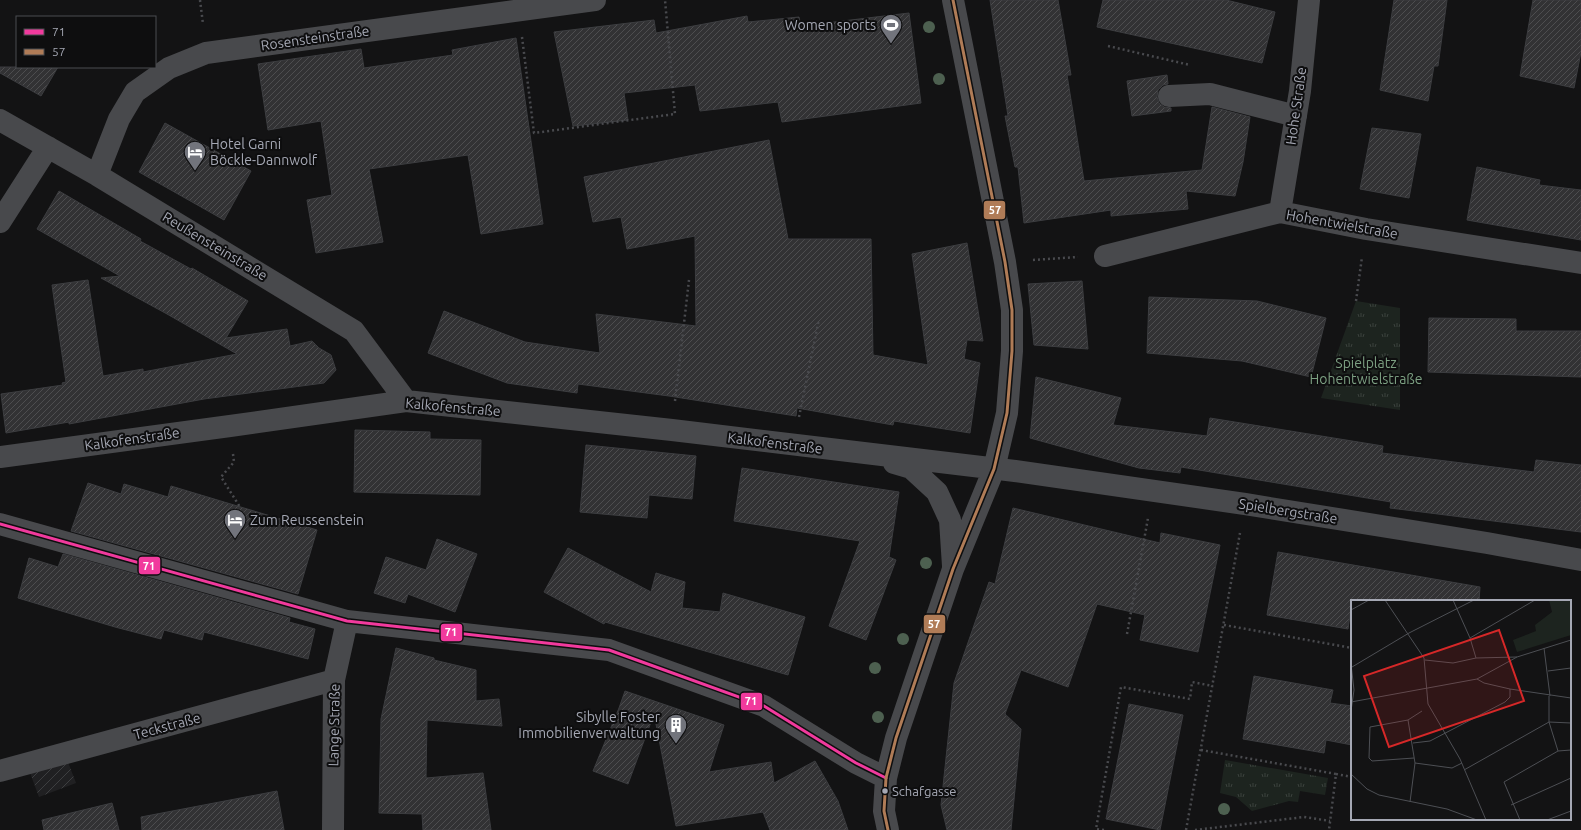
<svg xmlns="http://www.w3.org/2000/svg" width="1581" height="830" viewBox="0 0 1581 830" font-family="Ubuntu,sans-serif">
<defs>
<pattern id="industrial-furrows" width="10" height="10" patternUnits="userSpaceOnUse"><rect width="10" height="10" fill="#202022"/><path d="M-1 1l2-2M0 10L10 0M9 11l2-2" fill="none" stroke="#3d3e40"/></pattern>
<pattern id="park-tufts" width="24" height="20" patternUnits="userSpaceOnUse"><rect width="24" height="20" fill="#1d241f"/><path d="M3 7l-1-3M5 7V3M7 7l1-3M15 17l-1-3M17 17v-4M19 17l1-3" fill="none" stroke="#3b413d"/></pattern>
<pattern id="building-hatch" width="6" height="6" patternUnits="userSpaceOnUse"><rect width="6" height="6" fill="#323234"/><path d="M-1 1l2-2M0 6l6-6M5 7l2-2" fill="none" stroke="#4d4d4f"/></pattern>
</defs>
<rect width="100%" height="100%" fill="#131314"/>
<path fill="url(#industrial-furrows)" d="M 66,757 L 76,783 L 39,797 L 29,770 Z"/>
<path fill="url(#park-tufts)" d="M 1356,301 L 1400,308 L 1400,410 L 1321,398 Z
M 1225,760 L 1328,778 L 1325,795 L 1300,791 L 1298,802 L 1289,801 L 1252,811 L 1236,797 L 1220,793 Z"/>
<path fill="url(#building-hatch)" stroke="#3c3d40" d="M 990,0 L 1058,0 L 1071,75 L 1067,75 L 1084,181 L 1202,170 L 1212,107 L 1250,117 L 1243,162 L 1235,196 L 1186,191 L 1188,209 L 1111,216 L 1111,210 L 1024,223 L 1018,167 L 1015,167 L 1005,116 L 1008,116 Z
M 1103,0 L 1226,0 L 1275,12 L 1262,63 L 1097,27 Z
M 1394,0 L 1447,0 L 1438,66 L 1434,66 L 1428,101 L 1380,90 Z
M 1533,0 L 1581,0 L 1581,52 L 1574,88 L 1520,76 Z
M 909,13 L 921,103 L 782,122 L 778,102 L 700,111 L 695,85 L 624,93 L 628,120 L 573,126 L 554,32 L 654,20 L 656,33 L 747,16 L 748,22 L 799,17 L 801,26 Z
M 516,38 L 543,224 L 481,234 L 468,155 L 369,169 L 383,242 L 316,253 L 307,200 L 332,195 L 321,121 L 268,130 L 258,64 L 361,49 L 364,68 L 453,55 L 452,50 Z
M 0,67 L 58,67 L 41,96 L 0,73 Z
M 1167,75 L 1168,84 L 1163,85 L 1158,90 L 1157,97 L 1159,103 L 1164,107 L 1171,108 L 1171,111 L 1132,116 L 1127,81 Z
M 165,123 L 251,171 L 224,220 L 139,172 Z
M 1372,128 L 1421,134 L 1409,198 L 1360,189 Z
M 769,140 L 788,239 L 871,239 L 873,355 L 928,365 L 912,254 L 967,243 L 983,341 L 967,340 L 964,359 L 980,363 L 970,433 L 894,421 L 893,425 L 797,408 L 796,416 L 669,396 L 578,384 L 577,393 L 507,383 L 428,353 L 444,311 L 525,342 L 600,353 L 596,314 L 696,326 L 695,236 L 627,249 L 621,217 L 593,222 L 584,177 Z
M 1477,167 L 1540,180 L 1539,185 L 1581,190 L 1581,240 L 1467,220 Z
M 59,191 L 141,239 L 140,241 L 191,269 L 192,268 L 248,301 L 226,338 L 287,329 L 290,346 L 312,341 L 319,348 L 331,355 L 336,370 L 324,383 L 204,399 L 69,424 L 69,422 L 6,433 L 1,394 L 63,385 L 62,383 L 66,382 L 52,285 L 88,280 L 103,376 L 143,369 L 143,372 L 237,354 L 167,314 L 101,278 L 120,276 L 37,229 Z
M 1082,281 L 1088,349 L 1034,345 L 1028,284 Z
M 1149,297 L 1257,301 L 1326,318 L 1311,377 L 1242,361 L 1147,353 Z
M 1429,318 L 1516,319 L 1516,331 L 1581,331 L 1581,377 L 1428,372 Z
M 1036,377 L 1121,398 L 1113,425 L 1207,436 L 1210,418 L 1383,446 L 1382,453 L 1534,472 L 1536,460 L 1581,465 L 1581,532 L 1390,508 L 1391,502 L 1181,467 L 1180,473 L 1139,468 L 1030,438 Z
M 355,430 L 430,432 L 430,439 L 481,440 L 480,495 L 354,492 Z
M 586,445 L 696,456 L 692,499 L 649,495 L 647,518 L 580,512 Z
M 742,468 L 899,492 L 889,557 L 896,560 L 866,640 L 829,626 L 860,541 L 734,521 Z
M 88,483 L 121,494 L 124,484 L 168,497 L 171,486 L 317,530 L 298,594 L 71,531 Z
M 1013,508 L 1160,543 L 1161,533 L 1220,545 L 1198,652 L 1140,640 L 1145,615 L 1097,604 L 1068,687 L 1021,670 L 1005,714 L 1021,729 L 1011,830 L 947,830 L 941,805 L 954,683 L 989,582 L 995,584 Z
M 437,539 L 477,554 L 455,612 L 408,594 L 405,603 L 374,593 L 386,557 L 426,570 Z
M 568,548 L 651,592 L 656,573 L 685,582 L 682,608 L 720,612 L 723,593 L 805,617 L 788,675 L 605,622 L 604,624 L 544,592 Z
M 1278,552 L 1480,587 L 1479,601 L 1352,601 L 1348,629 L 1267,615 Z
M 63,554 L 290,618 L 289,622 L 315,629 L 308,659 L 204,632 L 202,640 L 164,630 L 161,639 L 115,627 L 18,598 L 29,558 L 58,567 Z
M 396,648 L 434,658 L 434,660 L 476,670 L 476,701 L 499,699 L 502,726 L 427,720 L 426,778 L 483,773 L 491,830 L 423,830 L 422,814 L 379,813 L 381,719 Z
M 1254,676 L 1333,690 L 1330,703 L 1352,706 L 1352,745 L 1326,740 L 1324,753 L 1243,739 Z
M 625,691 L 724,725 L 709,772 L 771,762 L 774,783 L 815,761 L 838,801 L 848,830 L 770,830 L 763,812 L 676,826 L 654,714 L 628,784 L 593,771 L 619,708 Z
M 1129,704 L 1183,715 L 1160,830 L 1106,819 Z
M 277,791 L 284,830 L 142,830 L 141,817 Z
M 112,803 L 119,830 L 44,830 L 42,820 Z"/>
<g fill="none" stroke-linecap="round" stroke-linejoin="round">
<path stroke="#494a4e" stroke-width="2.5" stroke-dasharray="2 3" stroke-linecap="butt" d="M 200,0 L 203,24
M 522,37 L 534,133 L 675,114 L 665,0
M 1108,46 L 1190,65
M 1033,260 L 1078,257
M 1356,301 L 1362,257
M 675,401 L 689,280
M 799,417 L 819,319
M 233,454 L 234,462 L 221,477 L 240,507
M 1224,625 L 1352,648
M 1127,634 L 1148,518
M 1201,750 L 1336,774 L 1329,830
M 1336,774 L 1352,777
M 1104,830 L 1096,829 L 1121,687 L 1190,699 L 1192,682 L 1213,686
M 1186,830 L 1240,533
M 1195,830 L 1304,817 L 1330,821"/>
<path stroke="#48494c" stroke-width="22" d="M 1169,96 L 1210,94 L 1296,116
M 0,120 L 97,175 L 354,331 L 406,401
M 97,175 L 119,119 L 135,92 L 169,68 L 206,53 L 595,0
M 1280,212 L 1300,91 L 1309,0
M 0,222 L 48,147
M 1105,256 L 1280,212 L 1366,229 L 1581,263
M 0,457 L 230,426 L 406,401 L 672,430 L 1015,471 L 1245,504 L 1487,543 L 1581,560
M 894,463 L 911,468 L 937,492 L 950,520 L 953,566
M 0,524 L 347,621 L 609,650 L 764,706 L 856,763 L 886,778
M 0,771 L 334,680
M 333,830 L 334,680 L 347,621
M 888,830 L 884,811 L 886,778 L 896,738 L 953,569 L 994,469 L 1007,413 L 1012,351 L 1012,310 L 1005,262 L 953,0"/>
<g stroke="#0e0e0f" stroke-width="6">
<path id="bus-1" d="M 0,524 L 347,621 L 609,650 L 764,706 L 856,763 L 886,778"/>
</g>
<g stroke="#0e0e0f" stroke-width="6">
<path id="bus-2" d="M 888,830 L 884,811 L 886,778 L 896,738 L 953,569 L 994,469 L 1007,413 L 1012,351 L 1012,310 L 1005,262 L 953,0"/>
</g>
<use href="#bus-1" stroke="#f13a9d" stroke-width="3"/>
<use href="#bus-2" stroke="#b07c57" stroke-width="3"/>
</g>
<g fill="#4d6050">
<circle cx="929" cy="27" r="6"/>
<circle cx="939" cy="79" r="6"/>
<circle cx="926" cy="563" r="6"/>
<circle cx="903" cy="639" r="6"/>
<circle cx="875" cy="668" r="6"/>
<circle cx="878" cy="717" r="6"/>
<circle cx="1224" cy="809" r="6"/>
</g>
<defs>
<g id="stadium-pin" transform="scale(1.15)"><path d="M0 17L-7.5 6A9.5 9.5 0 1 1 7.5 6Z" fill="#72747c" stroke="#0e0e0f"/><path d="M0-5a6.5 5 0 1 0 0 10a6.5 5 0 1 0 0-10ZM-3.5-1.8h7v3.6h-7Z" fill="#fff"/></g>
<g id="hotel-pin" transform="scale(1.15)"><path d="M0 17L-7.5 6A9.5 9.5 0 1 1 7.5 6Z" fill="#72747c" stroke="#0e0e0f"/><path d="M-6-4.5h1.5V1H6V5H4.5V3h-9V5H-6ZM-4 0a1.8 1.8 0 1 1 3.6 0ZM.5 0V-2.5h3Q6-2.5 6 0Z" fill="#fff"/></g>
<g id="building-pin" transform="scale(1.15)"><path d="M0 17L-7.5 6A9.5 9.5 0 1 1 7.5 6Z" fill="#72747c" stroke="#0e0e0f"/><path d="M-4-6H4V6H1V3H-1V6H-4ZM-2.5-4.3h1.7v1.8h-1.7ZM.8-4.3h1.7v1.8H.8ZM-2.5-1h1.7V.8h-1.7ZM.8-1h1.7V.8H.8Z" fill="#fff"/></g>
</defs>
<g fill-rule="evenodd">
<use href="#stadium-pin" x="891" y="25"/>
<use href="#hotel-pin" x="195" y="152"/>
<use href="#hotel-pin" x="235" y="520"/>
<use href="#building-pin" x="676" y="725"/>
</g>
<circle fill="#a5a8b4" stroke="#0e0e0f" stroke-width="1.5" cx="885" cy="791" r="3.5"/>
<g text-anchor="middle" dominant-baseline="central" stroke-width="4" stroke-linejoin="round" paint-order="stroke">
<g font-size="13" fill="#a5a8b4" stroke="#0e0e0f" text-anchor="start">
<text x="892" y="791">Schafgasse</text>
</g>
<g font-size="14" fill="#a5a8b4" stroke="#0e0e0f" text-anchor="end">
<text x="876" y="25">Women sports</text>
<text x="210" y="144" text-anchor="start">Hotel Garni<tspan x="210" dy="16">Böckle-Dannwolf</tspan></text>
<text x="250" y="520" text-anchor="start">Zum Reussenstein</text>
<text x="660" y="717">Sibylle Foster<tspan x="660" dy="16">Immobilienverwaltung</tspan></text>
</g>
<g font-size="14" fill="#a5a8b4" stroke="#0e0e0f">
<text transform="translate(315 38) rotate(-8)">Rosensteinstraße</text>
<text transform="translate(1296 106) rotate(-82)">Hohe Straße</text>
<text transform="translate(1342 224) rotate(10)">Hohentwielstraße</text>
<text transform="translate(215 246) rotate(31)">Reußensteinstraße</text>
<text transform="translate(453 407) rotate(5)">Kalkofenstraße</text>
<text transform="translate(132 439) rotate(-8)">Kalkofenstraße</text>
<text transform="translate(775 443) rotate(7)">Kalkofenstraße</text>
<text transform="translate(1288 511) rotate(9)">Spielbergstraße</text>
<text transform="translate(334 725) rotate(-89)">Lange Straße</text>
<text transform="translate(167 726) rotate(-15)">Teckstraße</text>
</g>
<g font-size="14" fill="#7c9f82" stroke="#0e0e0f">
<text x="1366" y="363">Spielplatz<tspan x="1366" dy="16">Hohentwielstraße</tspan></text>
</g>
</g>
<g transform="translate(1351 600)">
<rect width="220" height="220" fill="#131314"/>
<path d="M 198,0 L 220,0 L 220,35 L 166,52 L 162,40 L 185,31 L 184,25 L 201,12 Z" fill="#1d241f"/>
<path fill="none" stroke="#4d4f54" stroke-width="1" d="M 34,0 L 73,58 L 77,104 L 109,159 L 135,220M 102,0 L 119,38 L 125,58M 0,10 L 18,0M 119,38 L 184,0M 193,48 L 199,96M 74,60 L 102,63 L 125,58 L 166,57 L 220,40M 0,64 L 3,90 L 0,111M 1,67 L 58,33 L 123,0M 197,71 L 220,68M 126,79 L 133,83 L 159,89 L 220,98M 0,102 L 126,79 L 166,57M 57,120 L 64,163 L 59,202M 220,123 L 198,122 L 207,151 L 220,150M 62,143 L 79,141 L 154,102 L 159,97 L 159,89M 63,158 L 21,161 L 18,158 L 19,127 L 57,120 L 71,111M 64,163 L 101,168 L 111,163M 113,170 L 198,122 L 198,96M 0,174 L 16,189 L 28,195 L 96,209 L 126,220M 160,205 L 220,178M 169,220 L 153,182 L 207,151M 196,220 L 220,211"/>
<path fill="#d62828" fill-opacity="0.15" stroke="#d62828" stroke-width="2" d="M 148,30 L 173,101 L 38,147 L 13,76 Z"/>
<rect width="220" height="220" fill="none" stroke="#a5a8b4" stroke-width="2"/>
</g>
<g stroke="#0e0e0f" stroke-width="1.5">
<rect x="983" y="200" width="23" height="20" rx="4" fill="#b07c57"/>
<rect x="138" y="556" width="23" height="19" rx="4" fill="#f13a9d"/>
<rect x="923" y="614" width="23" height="20" rx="4" fill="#b07c57"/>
<rect x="440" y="623" width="23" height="19" rx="4" fill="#f13a9d"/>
<rect x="740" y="692" width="23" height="19" rx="4" fill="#f13a9d"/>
</g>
<g font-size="11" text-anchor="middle" font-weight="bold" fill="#fff">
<text x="995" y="214">57</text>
<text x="149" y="570">71</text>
<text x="934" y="628">57</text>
<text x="451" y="636">71</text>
<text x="751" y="705">71</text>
</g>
<rect x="16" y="16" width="140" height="52" fill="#0e0e0f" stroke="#4a4c51"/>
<rect x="24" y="29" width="20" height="6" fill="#f13a9d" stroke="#4a4c51"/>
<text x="52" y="36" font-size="12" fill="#a5a8b4">71</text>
<rect x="24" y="49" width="20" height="6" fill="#b07c57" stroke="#4a4c51"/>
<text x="52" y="56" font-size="12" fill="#a5a8b4">57</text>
</svg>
